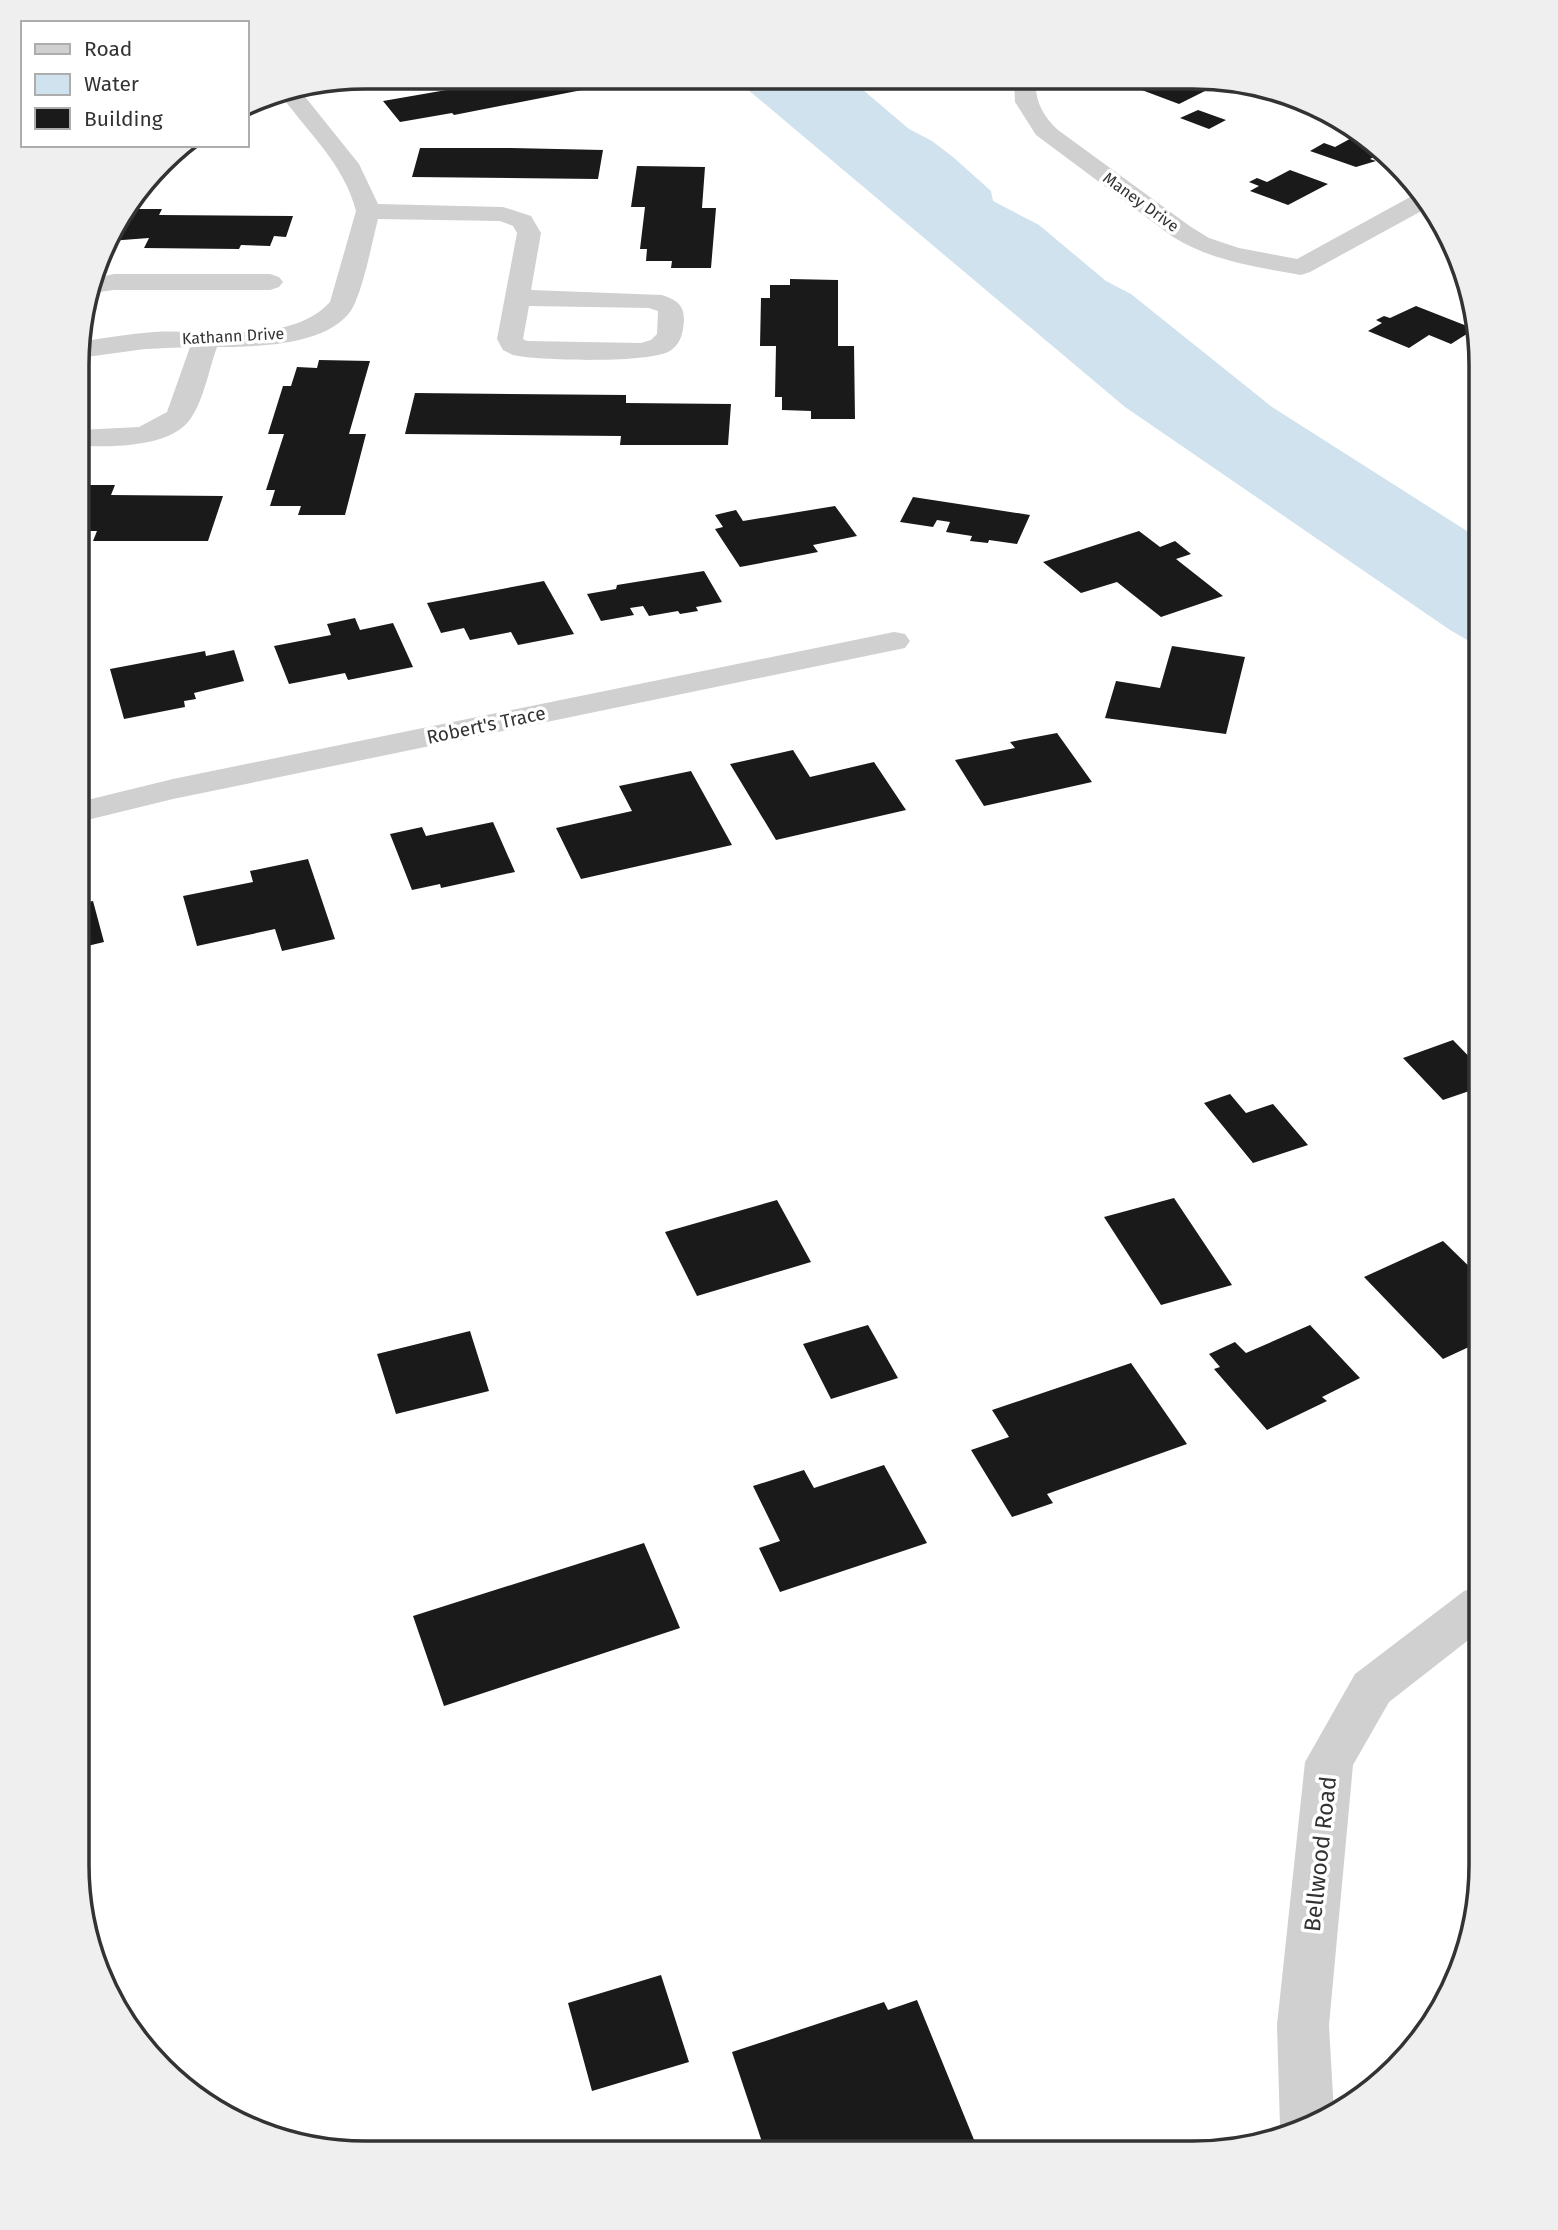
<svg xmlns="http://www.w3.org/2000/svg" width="1558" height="2230" viewBox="0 0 1558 2230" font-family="'Fira Sans',sans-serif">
<rect width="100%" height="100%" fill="#fff"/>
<path fill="#cfe2ee" d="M 734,78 L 849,78 L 909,129 L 932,141 L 953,157 L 991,191 L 993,201 L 1039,225 L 1106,281 L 1131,294 L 1272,407 L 1481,540 L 1481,648 L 1450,630 L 1125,407 Z"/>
<path fill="#1a1a1a" d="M 522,77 L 570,78 L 582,90 L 454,115 L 452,113 L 400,122 L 383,101 Z
M 1160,79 L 1200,79 L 1217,85 L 1179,104 L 1139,89 Z
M 1198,110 L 1226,120 L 1209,129 L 1180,118 Z
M 1357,135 L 1371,140 L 1382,153 L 1370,159 L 1376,161 L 1356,167 L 1310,151 L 1324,143 L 1335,147 Z
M 420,148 L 511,148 L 603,150 L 598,179 L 412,177 Z
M 637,166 L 705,167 L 702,208 L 716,208 L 711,268 L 671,268 L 672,261 L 646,261 L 647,249 L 640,249 L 645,207 L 631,207 Z
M 1290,170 L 1328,184 L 1288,205 L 1250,191 L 1259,186 L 1249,182 L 1257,178 L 1267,182 Z
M 126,209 L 162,209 L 159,215 L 293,216 L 286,237 L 274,236 L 270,246 L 241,245 L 239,249 L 144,248 L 149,238 L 109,241 L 115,221 Z
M 790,279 L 838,280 L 838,346 L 854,346 L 855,419 L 811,419 L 811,411 L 782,410 L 782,397 L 775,397 L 776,346 L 760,346 L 761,298 L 770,298 L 770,285 L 790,285 Z
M 1416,306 L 1472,328 L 1473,330 L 1451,344 L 1429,335 L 1409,348 L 1368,331 L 1382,323 L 1376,320 L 1384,316 L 1390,318 Z
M 319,360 L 370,361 L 349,434 L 366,434 L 345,515 L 298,515 L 301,506 L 270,506 L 275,490 L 266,490 L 284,434 L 268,434 L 283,386 L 291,386 L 297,367 L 317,368 Z
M 415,393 L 626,395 L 626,403 L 731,404 L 728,445 L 620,445 L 621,436 L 405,434 Z
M 79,485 L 115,485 L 111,495 L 223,496 L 208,541 L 93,541 L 97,531 L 79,531 Z
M 913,497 L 1030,515 L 1017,544 L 989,540 L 988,543 L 970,541 L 972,536 L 946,532 L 950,522 L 937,520 L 933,527 L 900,522 Z
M 835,506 L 857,536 L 813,545 L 818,552 L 740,567 L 715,529 L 723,527 L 715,515 L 736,510 L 743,521 Z
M 1139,531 L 1160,547 L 1175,541 L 1191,554 L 1176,559 L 1223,596 L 1161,617 L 1117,582 L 1081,593 L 1043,562 Z
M 704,571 L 722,602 L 696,607 L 698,611 L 680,614 L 678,611 L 649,616 L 643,606 L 630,608 L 634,615 L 601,621 L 587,594 L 616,589 L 617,585 Z
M 544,581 L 574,634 L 518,645 L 511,632 L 470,640 L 464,628 L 441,633 L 427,603 Z
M 355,618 L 360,630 L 393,623 L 413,667 L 348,680 L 345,673 L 289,684 L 274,646 L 331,635 L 327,624 Z
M 1172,646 L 1245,657 L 1226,734 L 1105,718 L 1116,681 L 1160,688 Z
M 234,650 L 244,681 L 194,693 L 196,699 L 184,701 L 185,707 L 124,719 L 110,669 L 205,651 L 206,656 Z
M 1057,733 L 1092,782 L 984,806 L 955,760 L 1015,748 L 1010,742 Z
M 793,750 L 810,777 L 874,762 L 906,810 L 776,840 L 730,764 Z
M 691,771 L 732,845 L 581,879 L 556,828 L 632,811 L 619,786 Z
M 493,822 L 515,872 L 441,888 L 440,884 L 412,890 L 390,834 L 422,827 L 426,836 Z
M 308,859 L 335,939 L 282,951 L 275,929 L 197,946 L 183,896 L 253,882 L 250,871 Z
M 93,901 L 104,942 L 79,948 L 79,904 Z
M 1453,1040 L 1481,1069 L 1481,1087 L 1443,1100 L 1403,1058 Z
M 1230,1094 L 1246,1113 L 1273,1104 L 1308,1145 L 1253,1163 L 1204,1103 Z
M 1174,1198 L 1232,1285 L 1161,1305 L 1104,1217 Z
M 777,1200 L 811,1262 L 697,1296 L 665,1232 Z
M 1443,1241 L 1481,1278 L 1481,1355 L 1471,1346 L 1443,1359 L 1364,1277 Z
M 868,1325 L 898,1378 L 831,1399 L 803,1344 Z
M 1310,1325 L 1360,1378 L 1322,1397 L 1327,1401 L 1267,1430 L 1214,1369 L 1220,1367 L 1209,1354 L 1235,1342 L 1246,1353 Z
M 470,1331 L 489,1391 L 396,1414 L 377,1354 Z
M 1131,1363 L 1187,1444 L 1047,1494 L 1053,1503 L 1012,1517 L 971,1450 L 1009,1437 L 992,1410 Z
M 884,1465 L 927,1543 L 780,1592 L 759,1548 L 780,1541 L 753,1486 L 804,1470 L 814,1488 Z
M 644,1543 L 680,1628 L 444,1706 L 413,1616 Z
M 661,1975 L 689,2062 L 592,2091 L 568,2003 Z
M 917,2000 L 979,2152 L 776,2152 L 772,2140 L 763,2145 L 732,2052 L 884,2002 L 888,2010 Z"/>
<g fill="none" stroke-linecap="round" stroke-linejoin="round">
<path fill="#d0d0d0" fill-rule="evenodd" d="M 1014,79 L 1036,79 C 1034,100 1043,116 1058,130 L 1191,227 L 1209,238 L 1239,248 L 1297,259 L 1412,196 L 1416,195 L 1427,208 L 1310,272 L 1301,275 C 1257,267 1212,261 1173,237 L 1036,135 L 1015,102 Z
M 298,88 L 359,164 L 378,204 L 503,207 L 531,216 L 541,233 L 531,290 L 662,295 C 676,300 684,304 684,320 C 683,333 681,345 668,352 C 646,363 539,361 513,355 L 503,350 L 497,339 L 517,233 L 513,226 L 500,221 L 378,219 C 371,246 366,277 355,303 C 337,346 256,347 217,347 C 209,369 204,399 191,418 C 172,448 110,447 79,446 L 79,430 L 139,427 L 167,412 L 190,347 L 145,349 L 79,358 L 79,342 C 104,338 129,334 154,332 C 208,329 291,345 330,302 L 356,211 C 344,163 306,131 278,91 ZM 529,306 L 649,308 L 658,311 L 657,334 L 651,340 L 641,343 L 527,341 L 523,339 Z
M 114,274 L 270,274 L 279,277 L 283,282 L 279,287 L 270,290 L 114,290 L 91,293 L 96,278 Z
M 894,632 L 905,634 L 910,641 L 905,648 L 173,799 L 79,822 L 79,802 L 173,779 Z
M 1480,1586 L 1480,1631 L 1389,1702 L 1353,1765 L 1329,2025 L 1334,2114 L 1320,2123 L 1282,2132 L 1280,2126 L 1277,2025 L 1305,1762 L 1355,1674 L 1464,1591 Z"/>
</g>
<g text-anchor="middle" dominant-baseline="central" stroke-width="7" stroke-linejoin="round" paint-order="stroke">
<g font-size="16" fill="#333" stroke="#fff">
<text transform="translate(1141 202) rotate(36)">Maney Drive</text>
<text transform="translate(233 336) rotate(-3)">Kathann Drive</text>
</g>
<g font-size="19" fill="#333" stroke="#fff">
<text transform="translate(486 725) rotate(-12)">Robert's Trace</text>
</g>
<g font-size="23" fill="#333" stroke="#fff">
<text transform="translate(1320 1854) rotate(-84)">Bellwood Road</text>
</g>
</g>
<path d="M0 0H1558V2230H0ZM365 89H1193A276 276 0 0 1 1469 365V1865A276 276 0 0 1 1193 2141H365A276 276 0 0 1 89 1865V365A276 276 0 0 1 365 89Z" fill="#efefef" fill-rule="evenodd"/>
<path fill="none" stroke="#333" stroke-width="3.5" d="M365 89H1193A276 276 0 0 1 1469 365V1865A276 276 0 0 1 1193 2141H365A276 276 0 0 1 89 1865V365A276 276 0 0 1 365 89Z"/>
<rect x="21" y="21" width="228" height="126" fill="#ffffff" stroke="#adadad" stroke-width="2"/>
<rect x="35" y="44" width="35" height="10" fill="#d0d0d0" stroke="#adadad" stroke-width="2"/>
<text x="84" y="56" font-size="21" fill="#333333">Road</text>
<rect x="35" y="74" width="35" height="21" fill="#cfe2ee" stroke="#adadad" stroke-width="2"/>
<text x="84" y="91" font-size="21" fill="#333333">Water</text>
<rect x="35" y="108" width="35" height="21" fill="#1a1a1a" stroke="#adadad" stroke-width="2"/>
<text x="84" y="126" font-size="21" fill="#333333">Building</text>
</svg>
